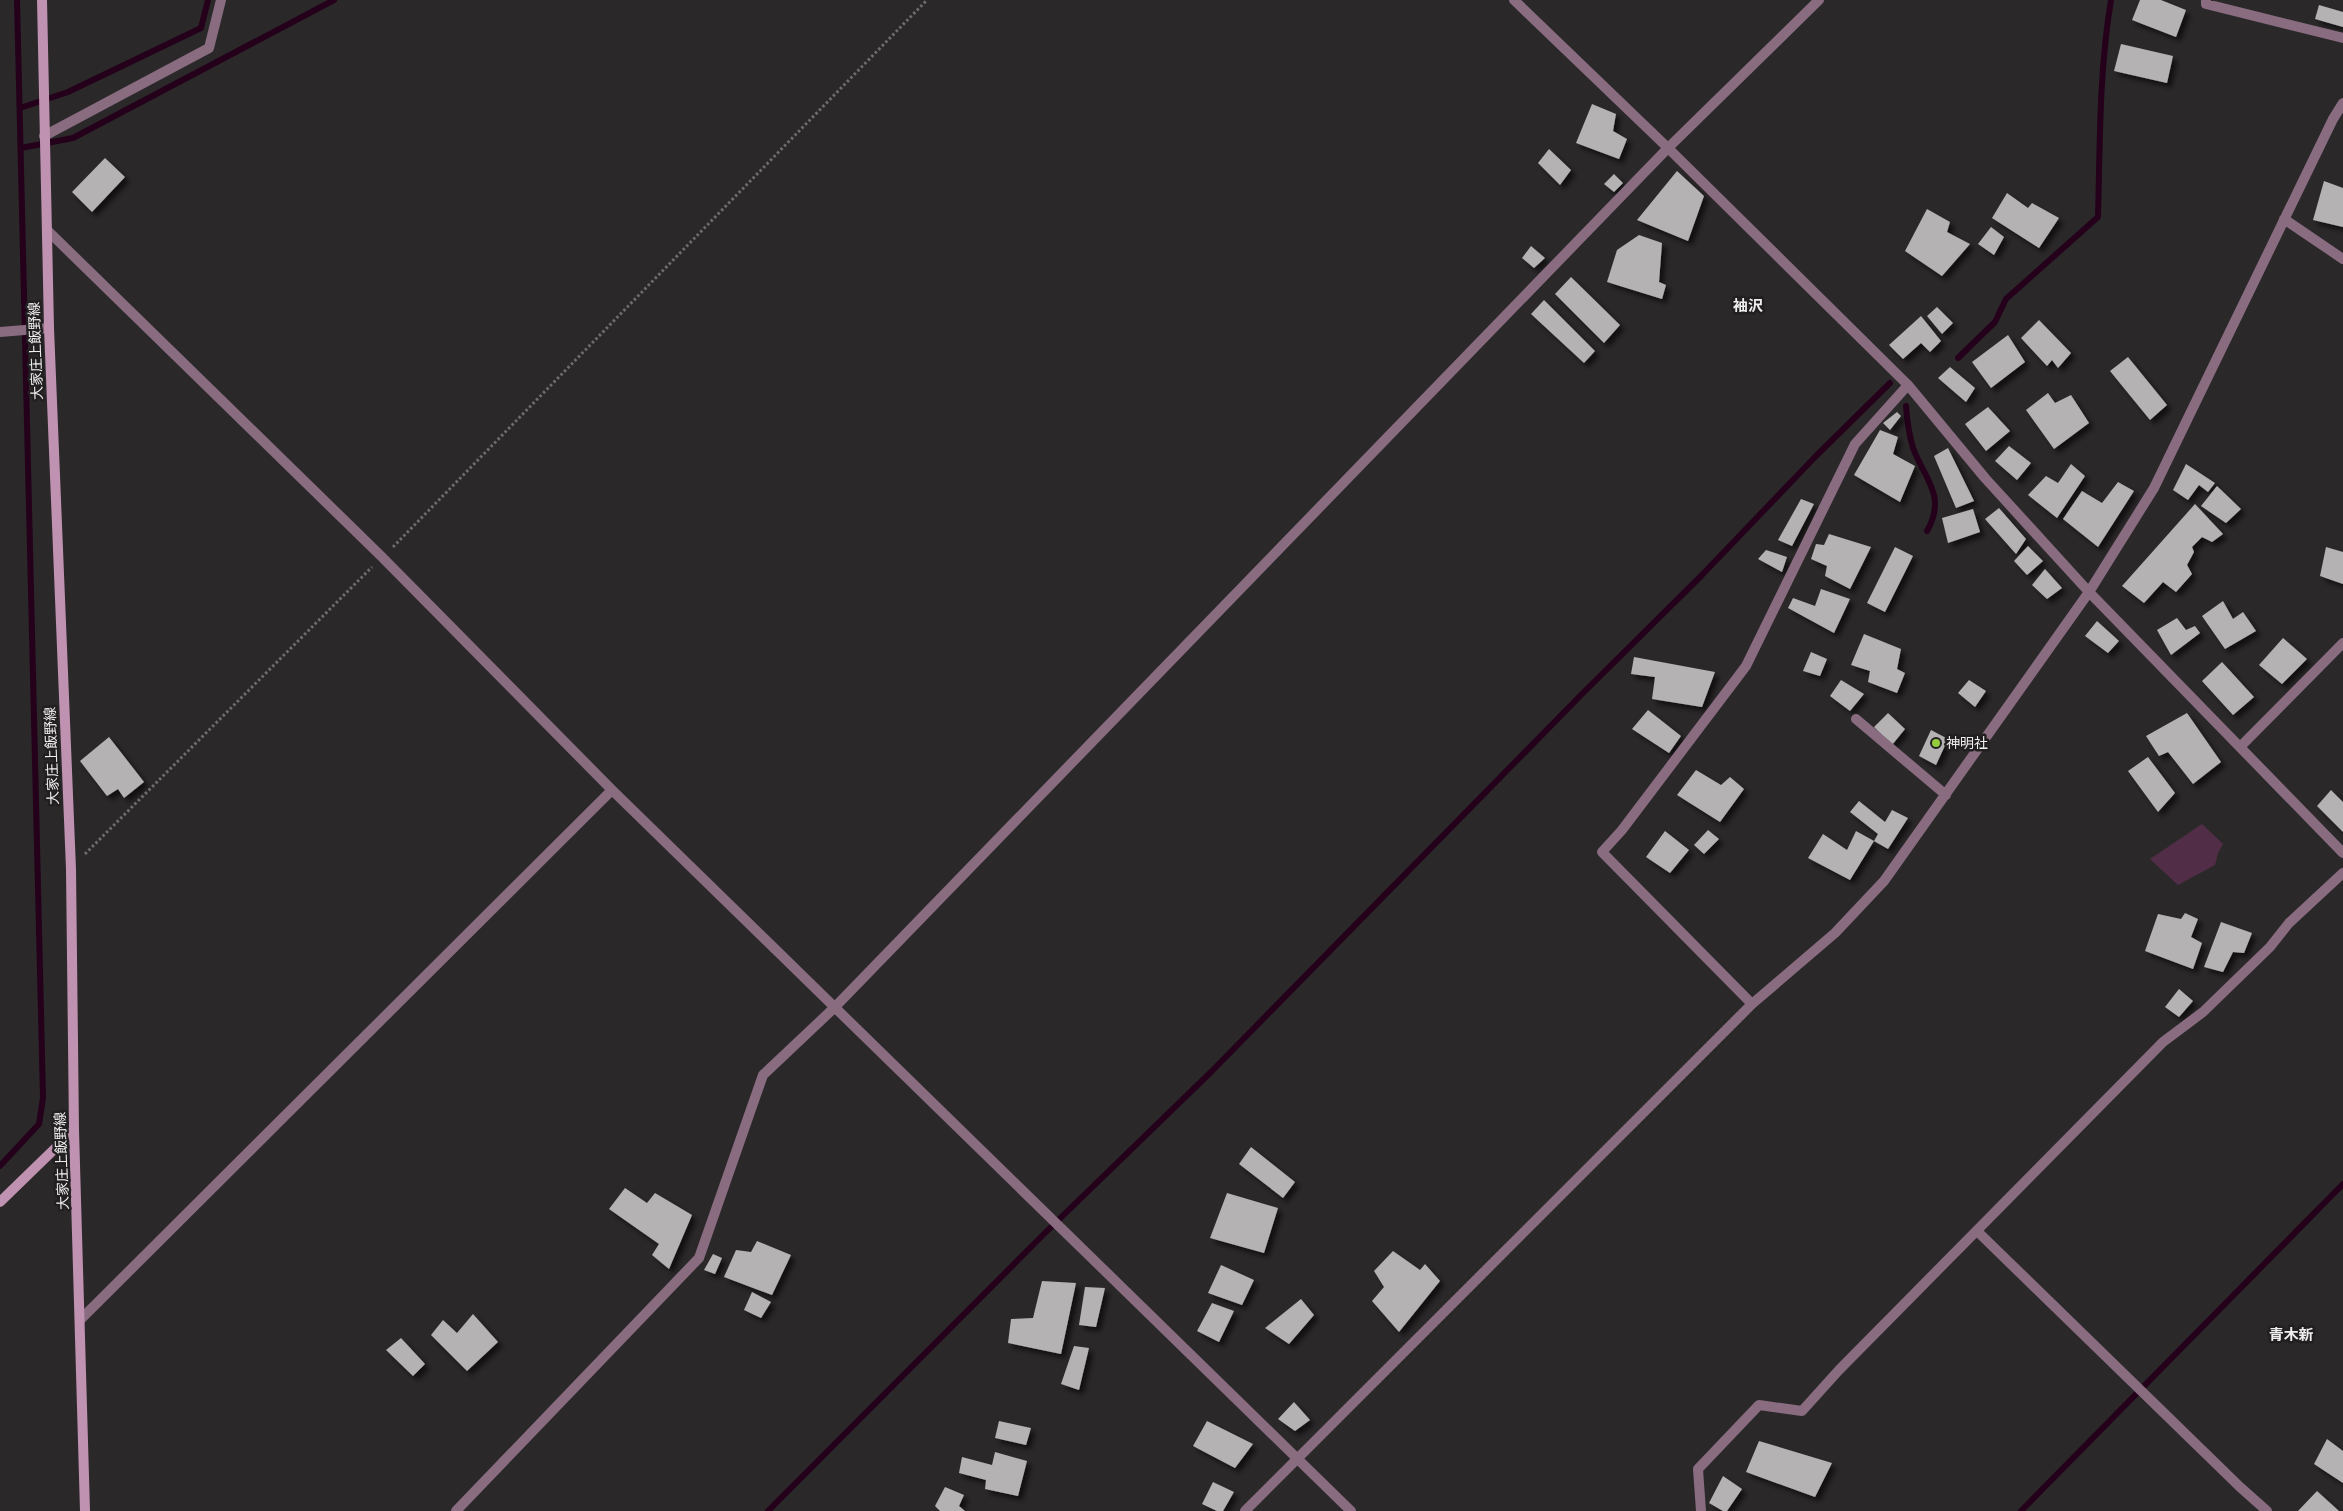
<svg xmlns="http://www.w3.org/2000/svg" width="2343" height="1511" viewBox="0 0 2343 1511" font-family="'Nunito Sans','Noto Sans JP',sans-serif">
<defs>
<filter id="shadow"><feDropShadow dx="4.5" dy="4.5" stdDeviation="2.5" flood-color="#0009"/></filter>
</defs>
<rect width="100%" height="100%" fill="#2b282a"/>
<path fill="#522d47" d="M 2202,824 L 2223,844 L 2218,853 L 2215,865 L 2178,885 L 2150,859 Z"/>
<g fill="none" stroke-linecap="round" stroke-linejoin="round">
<path stroke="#24001b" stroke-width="6" d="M 20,108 L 68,92 L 201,28 L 208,0
M 21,148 L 73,138 L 334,0
M 1958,358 L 1995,322 L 2006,299 L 2098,217 C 2100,144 2099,72 2111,0
M 1906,406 C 1907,420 1909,434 1913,448 C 1925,480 1947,496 1927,531
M 0,1166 L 39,1124 L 43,1098 L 17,0
M 768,1511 L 1045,1233 L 1211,1072 L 1582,694 L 1701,576 L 1816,456 L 1890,383
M 2021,1511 L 2343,1184"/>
</g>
<path fill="#b5b2b4" filter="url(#shadow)" d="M 2140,0 L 2161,0 L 2186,10 L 2176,37 L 2132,20 Z
M 2319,5 L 2343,12 L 2343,27 L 2315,19 Z
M 2121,44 L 2173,56 L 2167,83 L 2114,71 Z
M 1592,104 L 1616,114 L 1613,131 L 1627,139 L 1619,159 L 1576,143 Z
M 1549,149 L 1571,170 L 1560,185 L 1538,163 Z
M 105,158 L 125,177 L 92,212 L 72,192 Z
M 1677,171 L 1704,196 L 1688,241 L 1637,220 Z
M 1614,174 L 1623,183 L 1614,192 L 1604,184 Z
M 2324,181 L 2343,188 L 2343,227 L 2313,220 Z
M 2007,193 L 2028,208 L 2032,203 L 2059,218 L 2039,248 L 1992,218 Z
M 1927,209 L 1950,222 L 1947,232 L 1970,244 L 1942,276 L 1905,251 Z
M 1991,227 L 2004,237 L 1994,255 L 1978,244 Z
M 1639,235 L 1662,243 L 1659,282 L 1666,285 L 1662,299 L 1607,282 L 1617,250 Z
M 1531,246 L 1545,258 L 1534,268 L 1522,258 Z
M 1571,277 L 1620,325 L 1604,343 L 1555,294 Z
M 1544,300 L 1595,351 L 1584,363 L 1531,314 Z
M 1937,307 L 1953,323 L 1942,334 L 1927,316 Z
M 1921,316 L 1941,341 L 1930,352 L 1921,343 L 1903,359 L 1889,345 Z
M 2039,320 L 2071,353 L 2058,368 L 2052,360 L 2047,366 L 2021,338 Z
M 2008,335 L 2025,362 L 1991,388 L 1972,362 Z
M 2128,357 L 2167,405 L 2150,420 L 2110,371 Z
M 1950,367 L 1975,388 L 1966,402 L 1938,378 Z
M 2048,393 L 2055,403 L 2071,395 L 2089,423 L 2054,449 L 2026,410 Z
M 1988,407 L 2010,431 L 1986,451 L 1965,424 Z
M 1897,412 L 1901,416 L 1890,430 L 1883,423 Z
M 1880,430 L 1898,437 L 1893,454 L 1915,466 L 1900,502 L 1854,475 Z
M 2009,446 L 2031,463 L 2017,480 L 1995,461 Z
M 1948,448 L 1974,501 L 1956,508 L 1934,456 Z
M 2071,464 L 2085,476 L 2057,518 L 2028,495 L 2046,476 L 2058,483 Z
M 2186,464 L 2215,483 L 2208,492 L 2199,485 L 2188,500 L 2173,490 Z
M 2118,482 L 2134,491 L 2098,547 L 2063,519 L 2082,491 L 2102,503 Z
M 2217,486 L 2241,509 L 2226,523 L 2201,506 Z
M 1801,499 L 1814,504 L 1792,546 L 1778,540 Z
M 2195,504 L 2223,534 L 2212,542 L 2202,537 L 2192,547 L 2194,552 L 2187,565 L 2192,574 L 2176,592 L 2163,582 L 2144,603 L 2122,586 Z
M 1999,508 L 2026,539 L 2016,554 L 1985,519 Z
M 1973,509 L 1980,532 L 1948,543 L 1942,518 Z
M 1829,534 L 1871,547 L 1850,589 L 1825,576 L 1827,566 L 1811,559 L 1816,544 L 1824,545 Z
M 2028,546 L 2043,561 L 2027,575 L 2014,561 Z
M 1895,547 L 1913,556 L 1885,612 L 1867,603 Z
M 2326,547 L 2343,552 L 2343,584 L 2320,576 Z
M 1766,550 L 1787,557 L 1782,572 L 1758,559 Z
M 2045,569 L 2062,588 L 2047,599 L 2032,585 Z
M 1821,589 L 1850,599 L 1834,633 L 1788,608 L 1793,598 L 1815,606 Z
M 2223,601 L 2233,619 L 2243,612 L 2256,631 L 2225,649 L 2202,616 Z
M 2177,618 L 2186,630 L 2195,626 L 2200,633 L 2171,655 L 2157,630 Z
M 2097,621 L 2119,641 L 2108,653 L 2085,636 Z
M 1864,634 L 1901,649 L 1897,669 L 1905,673 L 1897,693 L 1868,682 L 1870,671 L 1851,665 Z
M 2283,638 L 2307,659 L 2282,684 L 2259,665 Z
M 1811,652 L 1827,659 L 1820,676 L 1803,671 Z
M 1634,657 L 1715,672 L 1702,707 L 1652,699 L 1655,677 L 1631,674 Z
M 2222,662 L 2254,697 L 2233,715 L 2202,681 Z
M 1841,680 L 1864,694 L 1850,711 L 1830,696 Z
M 1969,680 L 1986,691 L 1975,707 L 1958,693 Z
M 1648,710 L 1681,736 L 1669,753 L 1632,729 Z
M 1888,713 L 1905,729 L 1892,745 L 1874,727 Z
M 2187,713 L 2221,762 L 2193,784 L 2168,752 L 2159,756 L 2146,736 Z
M 1931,730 L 1948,739 L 1936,765 L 1919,756 Z
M 109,737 L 144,782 L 124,798 L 118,789 L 107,796 L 80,761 Z
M 2148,757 L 2175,793 L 2158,812 L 2128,771 Z
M 1696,770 L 1721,785 L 1730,777 L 1744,789 L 1720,822 L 1677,795 Z
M 2331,790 L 2343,802 L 2343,832 L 2317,806 Z
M 1859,801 L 1885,822 L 1892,810 L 1908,818 L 1888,849 L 1874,841 L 1878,834 L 1850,812 Z
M 1708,830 L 1719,839 L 1704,854 L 1694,845 Z
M 1665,831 L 1689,850 L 1670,873 L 1646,857 Z
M 1856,831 L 1874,841 L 1850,880 L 1808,858 L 1823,834 L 1847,850 Z
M 2185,913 L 2198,919 L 2191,937 L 2202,943 L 2193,969 L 2145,951 L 2158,914 L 2181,919 Z
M 2221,922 L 2252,933 L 2244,953 L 2233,952 L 2223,972 L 2204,967 Z
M 2179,989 L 2193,1001 L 2179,1017 L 2165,1007 Z
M 1251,1147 L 1295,1182 L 1283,1198 L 1239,1164 Z
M 625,1188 L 647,1203 L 655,1193 L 692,1215 L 669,1269 L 652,1255 L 659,1244 L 609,1209 Z
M 1227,1193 L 1278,1208 L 1264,1253 L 1210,1238 Z
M 757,1241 L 791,1255 L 772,1295 L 724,1277 L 736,1250 L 751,1252 Z
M 1393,1251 L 1420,1270 L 1425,1264 L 1440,1281 L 1399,1332 L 1372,1301 L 1384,1287 L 1374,1271 Z
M 713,1254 L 722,1258 L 715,1274 L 704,1270 Z
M 1221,1265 L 1254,1280 L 1242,1305 L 1208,1293 Z
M 1042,1281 L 1076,1283 L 1061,1354 L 1008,1343 L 1011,1319 L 1033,1318 Z
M 1085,1287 L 1105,1288 L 1096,1327 L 1079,1325 Z
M 752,1292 L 771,1302 L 761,1318 L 744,1310 Z
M 1301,1299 L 1314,1315 L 1289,1344 L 1265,1328 Z
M 1212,1303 L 1234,1311 L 1219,1342 L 1197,1331 Z
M 473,1314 L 498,1342 L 467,1371 L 431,1335 L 443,1320 L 457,1333 Z
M 401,1338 L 425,1364 L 413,1376 L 386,1350 Z
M 1074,1346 L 1089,1348 L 1079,1390 L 1061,1384 Z
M 1294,1402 L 1310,1420 L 1295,1431 L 1278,1419 Z
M 999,1421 L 1031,1428 L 1026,1445 L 995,1438 Z
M 1207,1421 L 1253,1444 L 1235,1468 L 1193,1446 Z
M 2327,1439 L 2343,1451 L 2343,1483 L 2314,1464 Z
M 1759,1441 L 1832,1463 L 1815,1497 L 1746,1472 Z
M 995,1452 L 1027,1461 L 1018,1496 L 985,1489 L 986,1480 L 959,1473 L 962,1457 L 992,1465 Z
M 1723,1476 L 1742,1489 L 1727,1511 L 1723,1511 L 1709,1503 Z
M 1213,1482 L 1234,1492 L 1223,1511 L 1217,1511 L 1202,1504 Z
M 945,1487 L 964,1495 L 959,1506 L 965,1511 L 940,1511 L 935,1506 Z
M 2317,1491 L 2339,1511 L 2298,1511 Z"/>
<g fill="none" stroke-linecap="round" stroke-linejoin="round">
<path stroke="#6f6c6e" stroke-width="3" stroke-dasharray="2.5 2.5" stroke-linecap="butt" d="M 393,547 L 927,0
M 85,854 L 372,567"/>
<path stroke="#896c80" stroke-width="10" d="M 0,332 L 49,328"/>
<path stroke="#896c80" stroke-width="10" d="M 1514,0 L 1668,148 L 1908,385 L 1985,478 L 2089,592 L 2343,853
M 2206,0 L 2206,4 L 2343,38
M 44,136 L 209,48 L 221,0
M 2284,219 L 2343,259
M 47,230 L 382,557 L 612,790 L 1351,1511
M 1856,719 L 1946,795
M 2241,746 L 2343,643
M 1752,1004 L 1602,852 L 1622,830 L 1746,666 L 1855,444 L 1908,385
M 1977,1231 L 2240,1487 L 2267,1511
M 80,1320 L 612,790
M 456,1511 L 699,1258 L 763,1075 L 834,1008 L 1668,148 L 1819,0
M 1245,1511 L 1752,1004 L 1835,933 L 1884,881 L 2089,592 L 2154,488 L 2333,119 L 2343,103
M 1701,1511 L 1698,1469 L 1759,1405 L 1802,1411 L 1839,1370 L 2163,1042 L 2203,1012 L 2270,947 L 2289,923 L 2343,873"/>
<path stroke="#c092b1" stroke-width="10" d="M 42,0 L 49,328 L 71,869 L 74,1130 L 85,1511
M 0,1202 L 74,1130"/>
</g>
<circle fill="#94cc3c" stroke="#211f20" stroke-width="2" cx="1936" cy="743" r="5"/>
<g text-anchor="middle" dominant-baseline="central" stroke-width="5" stroke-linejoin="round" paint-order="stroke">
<g font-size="14" fill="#efeeef" stroke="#211f20">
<text transform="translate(36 351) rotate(-92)">大家庄上飯野線</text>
<text transform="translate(52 756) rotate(-92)">大家庄上飯野線</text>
<text transform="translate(62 1161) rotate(-92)">大家庄上飯野線</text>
</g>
<g font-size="14" fill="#efeeef" stroke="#211f20" text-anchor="start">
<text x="1946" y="743">神明社</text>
</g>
<g font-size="15" font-weight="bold" fill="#efeeef" stroke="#211f20">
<text x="1748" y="306">袖沢</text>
<text x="2291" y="1335">青木新</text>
</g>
</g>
</svg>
